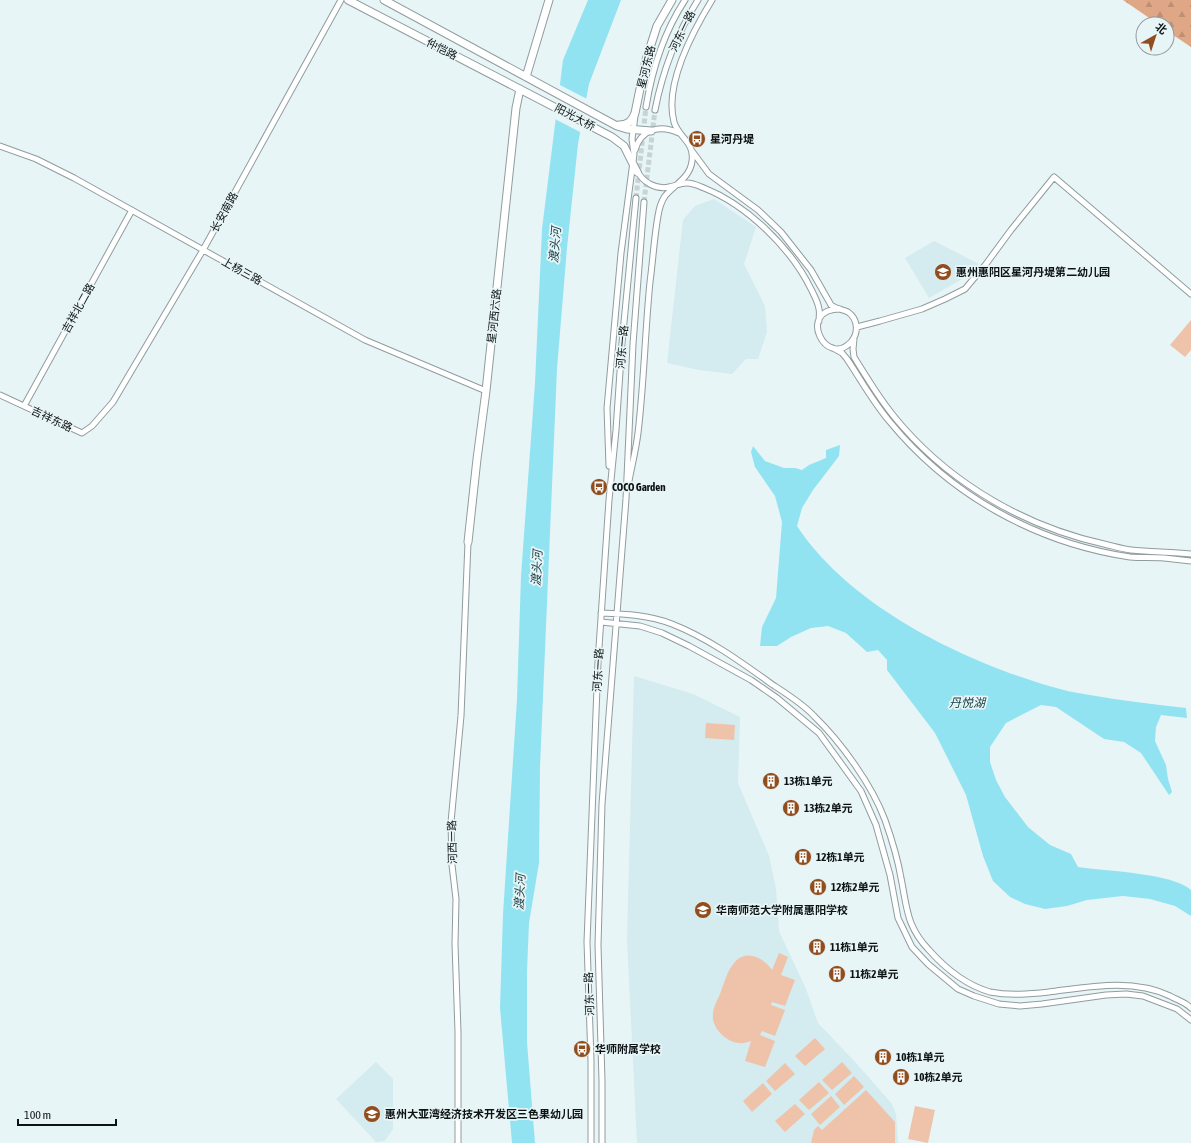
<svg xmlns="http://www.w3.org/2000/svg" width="1191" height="1143" viewBox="0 0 1191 1143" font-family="'Asap Condensed','Noto Sans SC',sans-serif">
<defs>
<pattern id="forest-firs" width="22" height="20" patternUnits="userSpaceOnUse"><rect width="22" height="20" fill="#dfa785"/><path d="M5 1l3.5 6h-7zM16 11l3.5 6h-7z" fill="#be8f72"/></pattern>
</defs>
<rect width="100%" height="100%" fill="#e8f5f7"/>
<path fill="#d4ebef" d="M 714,199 L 756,227 L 744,264 L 765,306 L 767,332 L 758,359 L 746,359 L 732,374 L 699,370 L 667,363 L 683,220 L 695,206 Z
M 934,241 L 979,264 L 971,274 L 929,298 L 905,258 Z
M 634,676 L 693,694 L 740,717 L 738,783 L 769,856 L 776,889 L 779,931 L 806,989 L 818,1023 L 857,1064 L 892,1104 L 896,1114 L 898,1143 L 637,1143 L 627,939 Z
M 376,1062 L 393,1079 L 393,1129 L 385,1141 L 376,1142 L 336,1099 Z"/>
<path fill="#eec3aa" d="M 1191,320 L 1191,350 L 1185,357 L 1170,345 Z
M 706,723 L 735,725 L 734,740 L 705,738 Z
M 779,953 L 788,957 L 781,975 L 795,980 L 785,1006 L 772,1002 L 771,1005 L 785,1010 L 775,1036 L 762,1031 L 760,1035 L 775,1041 L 765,1067 L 745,1061 L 751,1041 C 747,1042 743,1044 739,1043 C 726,1042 711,1027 713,1014 C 713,1007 718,999 720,994 C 724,984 727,971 734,963 C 746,948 764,958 772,970 Z
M 815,1038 L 825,1049 L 805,1066 L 795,1056 Z
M 842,1062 L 852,1073 L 832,1090 L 822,1080 Z
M 785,1063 L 795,1074 L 775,1091 L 766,1081 Z
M 854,1076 L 864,1087 L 844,1105 L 835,1094 Z
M 819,1082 L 829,1093 L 809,1110 L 799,1100 Z
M 763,1083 L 772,1094 L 752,1112 L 743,1101 Z
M 866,1090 L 895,1122 L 895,1143 L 811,1143 L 814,1130 L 818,1126 L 822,1130 Z
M 831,1096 L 840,1107 L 820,1125 L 811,1114 Z
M 795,1104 L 805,1114 L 785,1132 L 775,1121 Z
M 915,1106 L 935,1110 L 928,1143 L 908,1139 Z"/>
<path fill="url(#forest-firs)" d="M 1123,0 L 1191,0 L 1191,47 L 1167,31 L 1167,24 L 1158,24 Z"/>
<path fill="#92e3f1" d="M 588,0 L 621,0 L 589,84 L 578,144 L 567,248 L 557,369 L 540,767 L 539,863 L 529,923 L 527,972 L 527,1042 L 535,1143 L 512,1143 L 500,1008 L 503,914 L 517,699 L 521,576 L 535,383 L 542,229 L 563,60 Z
M 840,445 L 839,456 L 813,490 L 802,508 L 797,526 C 851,608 968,664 1060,689 C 1070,692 1080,693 1090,695 C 1122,701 1154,704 1186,708 L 1187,718 L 1161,715 L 1156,727 L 1155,741 L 1166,765 L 1168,779 L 1172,792 L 1169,795 L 1141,753 L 1124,742 L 1104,739 L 1056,707 L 1041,705 L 1006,723 L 990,747 L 990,762 L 996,780 L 1005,797 L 1028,827 L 1050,845 L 1071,854 L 1078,867 C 1105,871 1173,873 1191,890 L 1191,916 L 1175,906 L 1150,899 L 1123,896 L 1087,900 L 1067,906 L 1045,909 L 1025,904 L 1010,897 L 993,881 L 983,856 L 966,795 L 935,733 L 887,670 L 887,660 L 878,650 L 867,652 L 846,633 L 828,626 L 811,628 L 791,637 L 777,646 L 760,646 L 762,627 L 776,598 L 782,522 L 775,496 L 755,467 L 751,452 L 753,446 L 765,461 L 784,468 L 795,468 L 802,470 L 809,465 L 826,458 L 826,450 Z"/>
<path fill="#e8f5f7" d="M 558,84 L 589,100 L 582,133 L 553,118 Z"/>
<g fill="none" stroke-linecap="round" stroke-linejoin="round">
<path stroke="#c7d3d5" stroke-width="5" stroke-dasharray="5 2.5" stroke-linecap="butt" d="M 636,198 L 646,107
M 644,202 L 655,110"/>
<g stroke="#909c9e" stroke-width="7">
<path id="street" d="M 646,107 C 652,70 664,32 685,0
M 655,110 C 663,69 676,35 698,0
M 0,146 L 36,159 L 74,178 L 365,340 L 486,391
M 635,150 C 641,129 660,124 679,133
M 692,151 L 709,174 L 758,210 L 781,232 L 811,270 L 831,305 C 836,309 842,309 848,312 C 858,319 859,333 851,342 C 826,369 796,309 840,309
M 637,170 C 642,182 656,190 669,187 C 675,186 680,183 687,183 C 693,183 699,186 704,188 C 747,205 791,248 811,289 C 814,295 818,302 819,309 C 820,313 819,317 819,321
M 857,327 L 880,321 L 922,309 L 945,299 L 965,289 L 986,264 L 1011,230 L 1054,177 L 1191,294
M 854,339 L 853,349 L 854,357 C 869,381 884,406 903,427 C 955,486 1027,527 1104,544 C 1113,546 1122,549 1131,550 C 1150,552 1171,552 1191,554
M 833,348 L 842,353 L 847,359 C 861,380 873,402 890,422 C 950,495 1036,543 1130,557 C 1141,558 1153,557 1164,558 C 1173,559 1182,560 1191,561
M 0,395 L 82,433 L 92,426 L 113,402 L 203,250 L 341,0
M 24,406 L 132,210
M 609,466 L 607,408 L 621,253 L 634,154 L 632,139 L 635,116
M 629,481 C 632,465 636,449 638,433 C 644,383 645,332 650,282 C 653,260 654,238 658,216 C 659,209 661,202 665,196 C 675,184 690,178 692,161 C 695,142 678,137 674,122 C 664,85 693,31 712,0
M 601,613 C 625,614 649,615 672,624 C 708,638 741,662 773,685 C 787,694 803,704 814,716 C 841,742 872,785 885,820 C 891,837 898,860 901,878 C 907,907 906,926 929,950 C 945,968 966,985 990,992 C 1010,996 1030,994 1049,992 C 1089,987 1132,978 1170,996 C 1177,1000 1185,1002 1191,1008
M 601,622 L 640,626 L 662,633 L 689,646 L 751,680 L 777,698 L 819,733 L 861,791 L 876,825 L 890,875 L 898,918 L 912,947 L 928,964 L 958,989 L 974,996 L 999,1004 L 1020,1006 L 1042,1004 L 1106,995 L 1126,994 L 1143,996 L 1177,1009 L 1191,1020
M 458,1143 L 458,1032 L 455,944 L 456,899 L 452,865 L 451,822 L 461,716 L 468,542
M 591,1143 L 591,1060 L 587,942 L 598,662 L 609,500 L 616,430 L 622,343 L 636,198
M 602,1143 L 602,1081 L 598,945 L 602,804 L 626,499 L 633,344 L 644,202"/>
</g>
<g stroke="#909c9e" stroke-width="9">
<path id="secondary" d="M 348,0 L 612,137 L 624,146 L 637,172
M 384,0 L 617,126 L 627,129 L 651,131
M 526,77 L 549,0
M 619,125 C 628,125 632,121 635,113 L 646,60 L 657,26 L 672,0
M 468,542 L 477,459 L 486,391 L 516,108 L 520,89"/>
</g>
<use href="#street" stroke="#fff" stroke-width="5"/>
<use href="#secondary" stroke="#fff" stroke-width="7"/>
</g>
<defs>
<g id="bus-disc" transform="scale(0.9)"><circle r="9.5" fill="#904d1e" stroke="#e8f5f7"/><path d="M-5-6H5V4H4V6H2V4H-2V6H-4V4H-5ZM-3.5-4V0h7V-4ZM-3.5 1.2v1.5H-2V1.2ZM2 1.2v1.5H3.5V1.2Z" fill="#fff"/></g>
<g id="school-disc" transform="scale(0.9)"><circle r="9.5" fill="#904d1e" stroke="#e8f5f7"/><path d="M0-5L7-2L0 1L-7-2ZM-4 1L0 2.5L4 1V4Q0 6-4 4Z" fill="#fff"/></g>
<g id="building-disc" transform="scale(0.9)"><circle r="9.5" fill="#904d1e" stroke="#e8f5f7"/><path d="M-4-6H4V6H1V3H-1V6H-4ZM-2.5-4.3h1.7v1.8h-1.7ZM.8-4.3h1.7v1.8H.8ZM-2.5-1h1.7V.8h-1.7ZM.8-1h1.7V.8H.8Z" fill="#fff"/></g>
</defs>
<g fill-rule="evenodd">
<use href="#bus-disc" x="697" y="139"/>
<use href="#school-disc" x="943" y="272"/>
<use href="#bus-disc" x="599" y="487"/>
<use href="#building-disc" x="771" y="781"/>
<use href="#building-disc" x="791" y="808"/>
<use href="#building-disc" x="803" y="857"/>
<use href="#building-disc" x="818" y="887"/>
<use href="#school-disc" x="703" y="910"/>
<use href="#building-disc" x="817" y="947"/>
<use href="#building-disc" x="837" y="974"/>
<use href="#bus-disc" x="582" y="1049"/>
<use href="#building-disc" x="883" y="1057"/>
<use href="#building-disc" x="901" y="1077"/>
<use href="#school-disc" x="372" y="1114"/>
</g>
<g text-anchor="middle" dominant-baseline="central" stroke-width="3.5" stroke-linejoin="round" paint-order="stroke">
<g font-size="11" fill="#0d1213" stroke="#e8f5f7">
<text transform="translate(682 31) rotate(-64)">河东一路</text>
<text transform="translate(442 49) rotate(27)">仲恺路</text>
<text transform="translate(646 67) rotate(-76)">星河东路</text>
<text transform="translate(575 117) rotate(28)">阳光大桥</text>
<text transform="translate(224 212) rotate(-61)">长安南路</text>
<text transform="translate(242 271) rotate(29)">上杨三路</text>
<text transform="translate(78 308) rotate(-61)">吉祥北二路</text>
<text transform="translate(494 316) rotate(-84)">星河西六路</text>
<text transform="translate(622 347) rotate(-85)">河东一路</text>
<text transform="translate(52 419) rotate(25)">吉祥东路</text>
<text transform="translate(598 670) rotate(-87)">河东一路</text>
<text transform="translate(452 842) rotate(-91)">河西一路</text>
<text transform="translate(589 994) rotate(-92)">河东一路</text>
</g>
<g font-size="11" font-weight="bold" fill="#0d1213" stroke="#e8f5f7" text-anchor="start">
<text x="710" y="139">星河丹堤</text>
<text x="956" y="272">惠州惠阳区星河丹堤第二幼儿园</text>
<text x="612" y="487">COCO Garden</text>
<text x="784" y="781">13栋1单元</text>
<text x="804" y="808">13栋2单元</text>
<text x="816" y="857">12栋1单元</text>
<text x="831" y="887">12栋2单元</text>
<text x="716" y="910">华南师范大学附属惠阳学校</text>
<text x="830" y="947">11栋1单元</text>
<text x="850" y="974">11栋2单元</text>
<text x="595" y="1049">华师附属学校</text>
<text x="896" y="1057">10栋1单元</text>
<text x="914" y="1077">10栋2单元</text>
<text x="385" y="1114">惠州大亚湾经济技术开发区三色果幼儿园</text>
</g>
<g font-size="12" font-style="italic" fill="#1a4047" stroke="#e8f5f7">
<text transform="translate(555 245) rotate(-85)">渡头河</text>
<text transform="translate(537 568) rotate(-87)">渡头河</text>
<text x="967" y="703">丹悦湖</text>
<text transform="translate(520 892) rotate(-87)">渡头河</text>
</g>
</g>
<g transform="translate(1155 36) rotate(39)"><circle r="19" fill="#e8f5f7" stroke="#909a9c"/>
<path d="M0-3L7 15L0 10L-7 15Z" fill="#904d1e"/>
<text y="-6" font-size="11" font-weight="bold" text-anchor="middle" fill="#0d1213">北</text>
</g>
<path d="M18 1119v6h98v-6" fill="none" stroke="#0d1213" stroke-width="2"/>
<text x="24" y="1119" font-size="12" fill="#0d1213" stroke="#e8f5f7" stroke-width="3" paint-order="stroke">100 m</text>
</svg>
